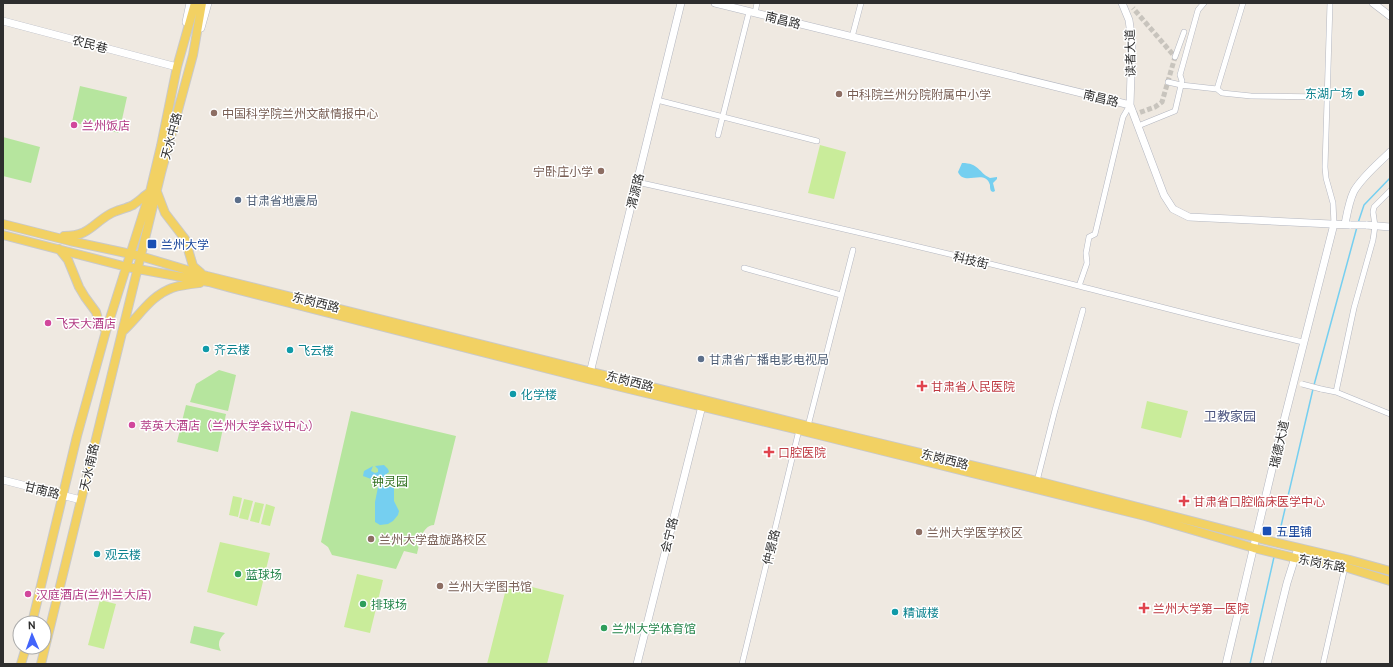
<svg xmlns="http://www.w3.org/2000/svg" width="1393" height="667" viewBox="0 0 1393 667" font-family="Cabin,'Noto Sans SC',sans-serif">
<rect width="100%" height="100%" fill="#efe9e1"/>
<path fill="#b6e59e" d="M 80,86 L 127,97 L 119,133 L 72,122 Z
M 3,137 L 40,147 L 31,183 L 3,176 Z
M 219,370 L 236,375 L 228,411 L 190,402 L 196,384 Z
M 186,405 L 226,414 L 218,452 L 177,442 Z
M 351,411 L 456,436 L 434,525 C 421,526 420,543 417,554 L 404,551 L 396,569 L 332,555 L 328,547 L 321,542 Z
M 194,626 L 225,633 C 219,639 217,644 221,651 L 190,643 Z"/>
<path fill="#c9ec9a" d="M 820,145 L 846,152 L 834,199 L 808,193 Z
M 1147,401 L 1188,411 L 1181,438 L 1141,428 Z
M 233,496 L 242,498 L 238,517 L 229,515 Z
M 244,499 L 253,501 L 248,520 L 239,518 Z
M 255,502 L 264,504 L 259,523 L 250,521 Z
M 266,504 L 275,507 L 270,526 L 261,524 Z
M 220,542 L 270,553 L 257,606 L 207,592 Z
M 357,574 L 383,580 L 370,633 L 344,627 Z
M 508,581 L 564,595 L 547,664 L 487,664 Z
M 100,600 L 116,604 L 104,649 L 88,645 Z"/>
<path fill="#75cff0" d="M 962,163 C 979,163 978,172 990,178 L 997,177 L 997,179 L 993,183 L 995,191 L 993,192 L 991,191 C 990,189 990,187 990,185 C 985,168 964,187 958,172 Z
M 384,465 L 388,469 L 389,472 L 384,476 L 394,484 L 394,501 L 399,511 L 398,515 L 393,521 L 388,524 L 380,525 L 375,522 L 375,502 L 379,482 L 363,476 L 364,471 L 373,466 L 371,471 L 375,473 L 378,472 L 378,469 L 375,466 Z"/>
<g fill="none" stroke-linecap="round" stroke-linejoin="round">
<path stroke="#75cff0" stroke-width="1.5" d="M 1358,223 L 1364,205 L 1390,178
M 1314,385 L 1357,227
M 1278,539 L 1313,389
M 1250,664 L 1274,557"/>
<path stroke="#c8c4bd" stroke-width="5" stroke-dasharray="5 2.5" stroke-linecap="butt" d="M 1133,115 L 1155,107 L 1162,102 L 1175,57 L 1133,8"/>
<g stroke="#b4b7c1" stroke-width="6">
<path id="street" d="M 1330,3 L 1325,167 L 1326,178 L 1333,203 L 1334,224
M 755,13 L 757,3
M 852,37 L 861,3
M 1175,57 L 1184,32
M 1168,82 L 1181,85 L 1217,89 L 1222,93 L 1251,96 L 1327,97
M 1217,89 L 1243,3
M 657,100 L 817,141
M 1138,126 L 1175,111 L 1182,81 L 1180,75 L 1198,10 L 1204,3
M 718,135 L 749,12
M 637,182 C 785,215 933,249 1079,286 C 1154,305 1228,325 1303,342
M 744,268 L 841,295
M 1079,286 L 1087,263 L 1086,253 L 1089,237 L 1095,234 L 1123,117 L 1130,105
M 1321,389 L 1336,392 L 1390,414
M 1336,392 L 1354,308 L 1373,240 L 1375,226 L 1373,212 L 1374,207 L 1390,191
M 808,426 L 853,250
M 1037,481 L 1055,410 L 1083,310
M 742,664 L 799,430
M 1323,664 L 1345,567"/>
</g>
<g stroke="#b4b7c1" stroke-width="8">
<path id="secondary" d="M 715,3 L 1130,105
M 1122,3 L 1129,20 L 1132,42 L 1130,105 L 1164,195 L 1173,209 L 1189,217 L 1351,225
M 1373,3 L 1390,16
M 3,21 L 177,67
M 186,22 L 190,3
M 201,28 L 208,3
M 1345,224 C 1347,214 1349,201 1354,191 C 1363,176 1378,164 1390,152
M 1366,225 L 1390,227
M 589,377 L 681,3
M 3,480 L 81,500
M 637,664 L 702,406
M 1226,664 L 1278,444 L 1334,224
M 1267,664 L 1287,583 L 1298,548"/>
</g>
<g stroke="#c9c9c9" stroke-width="10">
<path id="primary" d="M 157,192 L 165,213 L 185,239 L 193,266 L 201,273
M 3,224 L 70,241 L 140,256 L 207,276 L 808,426 L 1037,481 L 1257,538 L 1350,560 L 1390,571
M 3,235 L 127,267 L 209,282 L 231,288 L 588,379 L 807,432 L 1145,516 L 1254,548 L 1295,558 L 1345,567 L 1390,581
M 64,236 C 89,236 91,225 110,214 C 117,210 125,209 133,205 C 139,201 144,196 150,192
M 59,249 L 68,260 L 79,287 L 85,297 L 96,312 L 98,319 L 106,331
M 122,332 C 139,317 150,296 172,288 C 181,285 191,284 200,283
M 32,623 L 77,436 L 106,331 L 150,192 L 161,146 L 177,67 L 195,3
M 21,664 L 26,647
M 41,664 L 161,173 L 193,55 L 202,3"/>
</g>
<use href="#street" stroke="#fff" stroke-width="5"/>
<use href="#secondary" stroke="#fff" stroke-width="7"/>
<use href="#primary" stroke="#f2d163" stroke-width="8"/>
<g stroke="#b4b7c1" stroke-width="6" stroke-linecap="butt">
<path id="street-bridge" d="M 1302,384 L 1321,389"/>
</g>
<g stroke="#b4b7c1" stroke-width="8" stroke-linecap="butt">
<path id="secondary-bridge" d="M 1351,225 L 1366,225"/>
</g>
<use href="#street-bridge" stroke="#fff" stroke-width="5"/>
<use href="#secondary-bridge" stroke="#fff" stroke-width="7"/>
</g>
<g fill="#0f9aa8" stroke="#fff" stroke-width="1.5">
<circle cx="1361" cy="93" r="4"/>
<circle cx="206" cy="349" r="4"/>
<circle cx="290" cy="350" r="4"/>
<circle cx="513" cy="394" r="4"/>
<circle cx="97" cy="554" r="4"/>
<circle cx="895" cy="612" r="4"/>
</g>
<g fill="#8d6e63" stroke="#fff" stroke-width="1.5">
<circle cx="839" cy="94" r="4"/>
<circle cx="214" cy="113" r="4"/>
<circle cx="601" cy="171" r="4"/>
<circle cx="919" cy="532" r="4"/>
<circle cx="371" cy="539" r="4"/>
<circle cx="440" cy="586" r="4"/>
</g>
<g fill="#d1479c" stroke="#fff" stroke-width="1.5">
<circle cx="74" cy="125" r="4"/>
<circle cx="48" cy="323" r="4"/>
<circle cx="132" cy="425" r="4"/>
<circle cx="28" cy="594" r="4"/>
</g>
<g fill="#5c6f8a" stroke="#fff" stroke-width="1.5">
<circle cx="238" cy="200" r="4"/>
<circle cx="701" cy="359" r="4"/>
</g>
<g fill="#1a4fb4" stroke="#fff" stroke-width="1.5">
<rect x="147" y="239" width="10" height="10" rx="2"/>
<rect x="1262" y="526" width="10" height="10" rx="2"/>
</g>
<g fill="#e0444e" stroke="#fff" stroke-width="1.5">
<path d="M920 380h4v4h4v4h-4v4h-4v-4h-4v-4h4z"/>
<path d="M767 446h4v4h4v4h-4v4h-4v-4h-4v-4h4z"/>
<path d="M1182 495h4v4h4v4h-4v4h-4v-4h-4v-4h4z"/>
<path d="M1142 602h4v4h4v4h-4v4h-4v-4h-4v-4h4z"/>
</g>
<g fill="#2e9e5b" stroke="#fff" stroke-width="1.5">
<circle cx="238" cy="574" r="4"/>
<circle cx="363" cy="604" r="4"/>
<circle cx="604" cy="628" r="4"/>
</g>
<g text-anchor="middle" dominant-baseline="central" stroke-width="3" stroke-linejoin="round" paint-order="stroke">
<g font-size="12" fill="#2e2e2e" stroke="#fff">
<text transform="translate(783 20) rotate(14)">南昌路</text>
<text transform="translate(90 44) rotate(15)">农民巷</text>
<text transform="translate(1130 53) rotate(-91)">读者大道</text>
<text transform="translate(1101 98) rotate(14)">南昌路</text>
<text transform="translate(171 136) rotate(-75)">天水中路</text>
<text transform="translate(635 191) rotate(-76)">渭源路</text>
<text transform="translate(971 260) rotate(14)">科技街</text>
<text transform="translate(316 302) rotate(14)">东岗西路</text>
<text transform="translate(630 381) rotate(14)">东岗西路</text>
<text transform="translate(1279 444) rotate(-77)">瑞德大道</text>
<text transform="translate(945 459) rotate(14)">东岗西路</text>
<text transform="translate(89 467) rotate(-77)">天水南路</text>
<text transform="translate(42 490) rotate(14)">甘南路</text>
<text transform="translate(669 535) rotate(-76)">会宁路</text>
<text transform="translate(771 547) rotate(-76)">仲景路</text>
<text transform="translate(1322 563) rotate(11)">东岗东路</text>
</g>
<g font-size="12" fill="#0d838f" stroke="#fff" text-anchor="start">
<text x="1353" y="93" text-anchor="end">东湖广场</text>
<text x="214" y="349">齐云楼</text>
<text x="298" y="350">飞云楼</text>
<text x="521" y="394">化学楼</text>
<text x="105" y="554">观云楼</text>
<text x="903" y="612">精诚楼</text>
</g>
<g font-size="12" fill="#785e54" stroke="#fff" text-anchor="start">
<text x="847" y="94">中科院兰州分院附属中小学</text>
<text x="222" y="113">中国科学院兰州文献情报中心</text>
<text x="593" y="171" text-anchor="end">宁卧庄小学</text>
<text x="927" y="532">兰州大学医学校区</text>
<text x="379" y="539">兰州大学盘旋路校区</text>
<text x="448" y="586">兰州大学图书馆</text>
</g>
<g font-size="12" fill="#b23c85" stroke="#fff" text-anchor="start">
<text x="82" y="125">兰州饭店</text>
<text x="56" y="323">飞天大酒店</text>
<text x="140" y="425">萃英大酒店（兰州大学会议中心）</text>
<text x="36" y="594">汉庭酒店(兰州兰大店)</text>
</g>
<g font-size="12" fill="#4e5e75" stroke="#fff" text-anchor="start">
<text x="246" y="200">甘肃省地震局</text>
<text x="709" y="359">甘肃省广播电影电视局</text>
</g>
<g font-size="12" fill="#164399" stroke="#fff" text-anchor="start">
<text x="161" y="244">兰州大学</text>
<text x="1276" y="531">五里铺</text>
</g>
<g font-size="12" fill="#be3a42" stroke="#fff" text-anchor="start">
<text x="931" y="386">甘肃省人民医院</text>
<text x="778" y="452">口腔医院</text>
<text x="1193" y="501">甘肃省口腔临床医学中心</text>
<text x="1153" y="608">兰州大学第一医院</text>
</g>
<g font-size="12" fill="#2c6e1b" stroke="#fff">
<text x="390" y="481">钟灵园</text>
</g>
<g font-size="12" fill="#27864d" stroke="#fff" text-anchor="start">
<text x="246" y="574">蓝球场</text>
<text x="371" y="604">排球场</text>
<text x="612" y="628">兰州大学体育馆</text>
</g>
<g font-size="13" fill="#4d5680" stroke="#fff">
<text x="1230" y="416">卫教家园</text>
</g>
</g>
<rect width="1393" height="667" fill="none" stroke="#2e2e2e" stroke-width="8"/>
<g transform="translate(32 635) rotate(358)"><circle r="19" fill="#ffffff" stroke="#ababab"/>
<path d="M0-3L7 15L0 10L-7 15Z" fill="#4264fb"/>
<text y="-6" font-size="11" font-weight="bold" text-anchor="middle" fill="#2e2e2e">N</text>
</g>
</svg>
